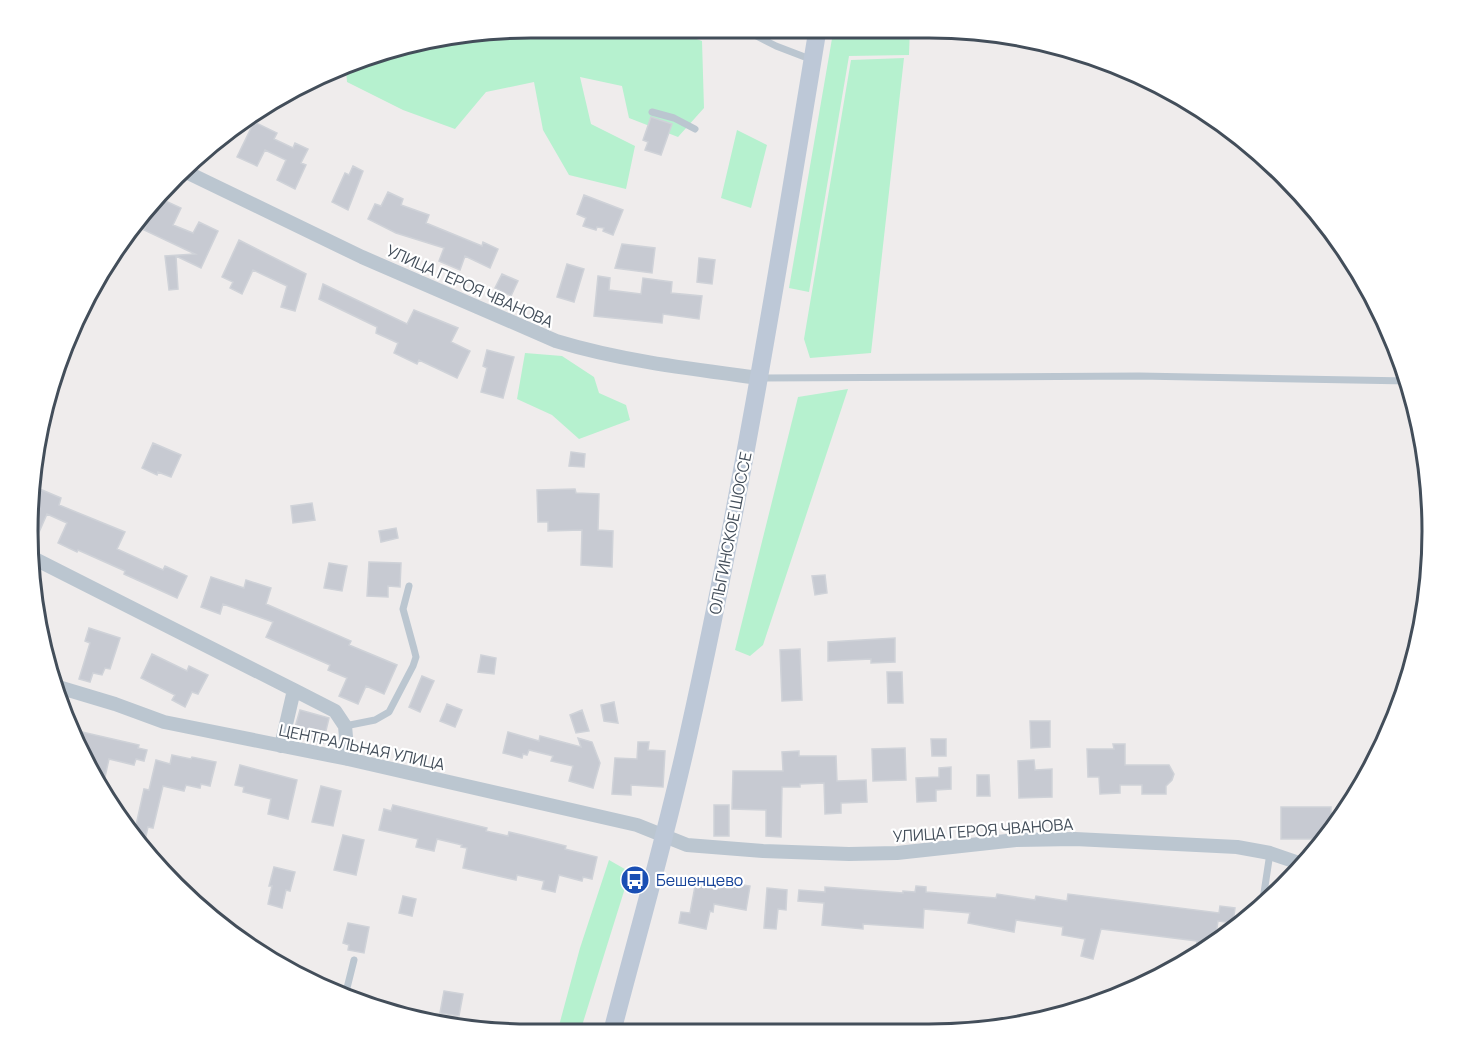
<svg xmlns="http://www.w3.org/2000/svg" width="1460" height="1061" viewBox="0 0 1460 1061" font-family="Manrope,sans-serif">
<rect width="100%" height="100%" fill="#efecec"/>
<path fill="#b6f1cf" d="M 530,27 L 663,27 L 702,41 L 704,108 L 678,137 L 629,118 L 622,86 L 580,77 L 591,124 L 635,146 L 626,189 L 569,175 L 543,130 L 534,82 L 486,92 L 455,129 L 403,110 L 347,82 L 346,69 L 400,44 Z
M 834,27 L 910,27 L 909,55 L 849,56 L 809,292 L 789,288 Z
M 904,58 L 871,353 L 810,358 L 804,339 L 851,60 Z
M 737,130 L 767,145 L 751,208 L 721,198 Z
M 525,353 L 562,356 L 594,377 L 599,393 L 626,405 L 630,420 L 579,439 L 552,415 L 517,399 Z
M 848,389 L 763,645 L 750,656 L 735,650 L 798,397 Z
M 609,860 L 630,872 L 580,1032 L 557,1033 L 580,948 Z"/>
<path fill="#c7cad2" stroke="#cfd2d8" stroke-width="1.5" d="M 651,117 L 672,124 L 661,155 L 645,150 L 648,142 L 643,140 Z
M 254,122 L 277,133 L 274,139 L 293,148 L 295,143 L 308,149 L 301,163 L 306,165 L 295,189 L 277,180 L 286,160 L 265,150 L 257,166 L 237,157 Z
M 353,166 L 363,171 L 348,210 L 332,202 L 345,173 L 349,175 Z
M 388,192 L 403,199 L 401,205 L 429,215 L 426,223 L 482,246 L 483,242 L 498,249 L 490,268 L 465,256 L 460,270 L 439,261 L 444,248 L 396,233 L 368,219 L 375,204 L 381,206 Z
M 584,195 L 623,210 L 613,235 L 603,231 L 604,228 L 597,227 L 596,230 L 583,226 L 586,218 L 577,214 Z
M 159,198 L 181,208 L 173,225 L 193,233 L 199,222 L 218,231 L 201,268 L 176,256 L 178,289 L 169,290 L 165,256 L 195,254 L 144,230 Z
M 239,240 L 306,274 L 295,311 L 281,307 L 287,286 L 253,270 L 242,294 L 230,288 L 233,282 L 222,277 Z
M 622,244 L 655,248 L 652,273 L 615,268 Z
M 699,258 L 715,260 L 712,284 L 697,282 Z
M 567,264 L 584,269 L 574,302 L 557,297 Z
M 502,274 L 518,281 L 511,296 L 495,288 Z
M 598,276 L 610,278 L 609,290 L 641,294 L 643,278 L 672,282 L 671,293 L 702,296 L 699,319 L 663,314 L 662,323 L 594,316 Z
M 323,284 L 407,324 L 414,310 L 458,328 L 451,342 L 470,351 L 457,378 L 419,360 L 417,364 L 394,353 L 398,343 L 376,333 L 377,327 L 319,299 Z
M 487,350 L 514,357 L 503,398 L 481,392 L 487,368 L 483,366 Z
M 153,443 L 181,455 L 171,477 L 158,472 L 157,475 L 142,468 Z
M 571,452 L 585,454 L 584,467 L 569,466 Z
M 35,487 L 61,498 L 59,505 L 125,532 L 117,549 L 163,570 L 165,566 L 187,576 L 177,598 L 124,574 L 125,571 L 78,550 L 77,552 L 58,543 L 67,523 L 47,514 L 33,546 Z
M 575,489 L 576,493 L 599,494 L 598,530 L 613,531 L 612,567 L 581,565 L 582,530 L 548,531 L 548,522 L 538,522 L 537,490 Z
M 312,503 L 315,520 L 293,523 L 291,506 Z
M 396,528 L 398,538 L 381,542 L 379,531 Z
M 369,562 L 401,563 L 400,587 L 388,586 L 388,597 L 367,596 Z
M 329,563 L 347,566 L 342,591 L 324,588 Z
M 825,575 L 827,593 L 815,595 L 812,576 Z
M 211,577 L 244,588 L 246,580 L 271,588 L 266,604 L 351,641 L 349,645 L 397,665 L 384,694 L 366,686 L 358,704 L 339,696 L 347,678 L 328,670 L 330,665 L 266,637 L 273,622 L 223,604 L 220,614 L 201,607 Z
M 89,628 L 120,638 L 110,669 L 105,668 L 102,675 L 93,673 L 90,682 L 79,679 L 90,643 L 85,641 Z
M 895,638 L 895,662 L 871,663 L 871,659 L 828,661 L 828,642 Z
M 800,649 L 802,700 L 782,701 L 780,650 Z
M 152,654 L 187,671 L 189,666 L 208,675 L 198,694 L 192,692 L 185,707 L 172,700 L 175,695 L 141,678 Z
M 481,655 L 496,658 L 494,674 L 478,672 Z
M 887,672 L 902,672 L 903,703 L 888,703 Z
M 422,676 L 434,681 L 420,712 L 409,707 Z
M 614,702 L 618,723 L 604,721 L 601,705 Z
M 447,704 L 462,710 L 455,727 L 440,721 Z
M 300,710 L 329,718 L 323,743 L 293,734 Z
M 582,710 L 589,731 L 576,733 L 570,715 Z
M 1030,721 L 1050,721 L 1050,747 L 1031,748 Z
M 69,729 L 139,745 L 138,748 L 147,750 L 144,761 L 136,759 L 134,765 L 109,759 L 105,777 L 95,775 Z
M 508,732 L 539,741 L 540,736 L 581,747 L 578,738 L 592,742 L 600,763 L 593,788 L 569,781 L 573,766 L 551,761 L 553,756 L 529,750 L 527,755 L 523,754 L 522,758 L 503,753 Z
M 931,739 L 946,739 L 946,756 L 932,756 Z
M 638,742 L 649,742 L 648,750 L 665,751 L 663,787 L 631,785 L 631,795 L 612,794 L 615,758 L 637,759 Z
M 1113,744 L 1125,744 L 1125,765 L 1169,765 L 1174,774 L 1172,780 L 1166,786 L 1166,794 L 1142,794 L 1142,785 L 1120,785 L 1120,793 L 1100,794 L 1099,777 L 1088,777 L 1087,749 L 1114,749 Z
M 905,748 L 906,780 L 873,781 L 872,749 Z
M 799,751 L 799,756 L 836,756 L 837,781 L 866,780 L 867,802 L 841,803 L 841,813 L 825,814 L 824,783 L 800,784 L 800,787 L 782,787 L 781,837 L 766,836 L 766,810 L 732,809 L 733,771 L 783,771 L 782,752 Z
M 172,755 L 191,759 L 192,757 L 216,762 L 210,786 L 201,784 L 200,788 L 186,785 L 184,791 L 163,786 L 153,828 L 148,827 L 143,849 L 133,839 L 144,789 L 149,790 L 156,760 L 170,764 Z
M 1034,760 L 1035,770 L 1052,769 L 1052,797 L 1019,798 L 1018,761 Z
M 240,765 L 297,780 L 288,819 L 268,814 L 271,799 L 243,792 L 244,787 L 235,785 Z
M 951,767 L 951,789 L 936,790 L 936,801 L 917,802 L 916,778 L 939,777 L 939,768 Z
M 977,775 L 989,775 L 990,796 L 977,796 Z
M 321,786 L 341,791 L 333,826 L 312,822 Z
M 393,805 L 487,828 L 486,831 L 508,836 L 509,832 L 526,836 L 566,846 L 565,849 L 597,857 L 592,879 L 583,877 L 582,881 L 559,875 L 555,892 L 542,889 L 544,881 L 517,875 L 516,880 L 463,868 L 467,848 L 461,847 L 462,845 L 437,839 L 434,851 L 416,847 L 418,839 L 379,830 L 384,809 L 391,811 Z
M 714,805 L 729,805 L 729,836 L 714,836 Z
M 1281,807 L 1331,807 L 1331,830 L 1325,839 L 1281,839 Z
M 343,835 L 364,840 L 356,875 L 334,870 Z
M 274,867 L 295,872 L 290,891 L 286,890 L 282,908 L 268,904 L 272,886 L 269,886 Z
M 696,881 L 726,887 L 727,882 L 750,886 L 746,910 L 714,904 L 713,912 L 710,911 L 706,929 L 679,923 L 681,912 L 690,913 Z
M 916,886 L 926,887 L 926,892 L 996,898 L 997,894 L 1035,900 L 1036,896 L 1067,901 L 1068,894 L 1219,913 L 1220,906 L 1235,908 L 1233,923 L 1218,921 L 1215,942 L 1195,954 L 1197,941 L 1101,929 L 1093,959 L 1081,956 L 1085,939 L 1062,935 L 1063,927 L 1016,920 L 1014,932 L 968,923 L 970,913 L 924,909 L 923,928 L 863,924 L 863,929 L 822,925 L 824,903 L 798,901 L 799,890 L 825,892 L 825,887 L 903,893 L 903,891 L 915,892 Z
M 767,888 L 787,890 L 786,910 L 778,909 L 776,929 L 764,928 Z
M 403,896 L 416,899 L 412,916 L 399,913 Z
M 348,923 L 369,927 L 364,953 L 348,950 L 349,945 L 343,943 Z
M 444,991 L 463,994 L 459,1016 L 440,1013 Z"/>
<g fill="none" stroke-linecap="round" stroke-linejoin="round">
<path stroke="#bbc6d0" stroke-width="7" d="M 739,27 L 776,46 L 810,59
M 652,112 L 674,118 L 695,129
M 759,378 L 1139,376 L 1409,381
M 345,726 L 375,720 L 389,712 L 413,666 L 416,657 L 414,649 L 403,609 L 409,586
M 1262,906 L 1270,853
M 345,996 L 354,960"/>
<path stroke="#bbc6d0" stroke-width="14" d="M 184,171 L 362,257 L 556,341 C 622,361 691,369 759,378
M 33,558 L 294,690 L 281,746
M 55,686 L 115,704 L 164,722 L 348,759 L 637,825 L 687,845 L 763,851 L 849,854 L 897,853 L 1016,840 L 1075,839 L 1237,847 L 1270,853 L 1305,865
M 294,690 L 335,711 L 345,726 L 348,759"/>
<path stroke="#bdc8d7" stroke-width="18" d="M 612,1032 C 638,932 667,833 689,732 C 741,499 779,263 818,27"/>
</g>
<defs>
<g id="bus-disc" transform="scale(1.5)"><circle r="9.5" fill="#1a4fb4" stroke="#fff"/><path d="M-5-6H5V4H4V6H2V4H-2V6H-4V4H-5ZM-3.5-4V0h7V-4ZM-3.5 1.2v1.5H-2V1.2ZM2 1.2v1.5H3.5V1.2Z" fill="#fff"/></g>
</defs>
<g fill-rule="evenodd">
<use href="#bus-disc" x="635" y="880"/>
</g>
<g text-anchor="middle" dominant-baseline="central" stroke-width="4.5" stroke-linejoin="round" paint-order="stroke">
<g font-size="16" fill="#434e5a" stroke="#fff">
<text transform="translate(470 286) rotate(24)">УЛИЦА ГЕРОЯ ЧВАНОВА</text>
<text transform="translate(730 533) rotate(-79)">ОЛЬГИНСКОЕ ШОССЕ</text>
<text transform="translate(362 747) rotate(12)">ЦЕНТРАЛЬНАЯ УЛИЦА</text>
<text transform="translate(983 830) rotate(-4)">УЛИЦА ГЕРОЯ ЧВАНОВА</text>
</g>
<g font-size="16" fill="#164399" stroke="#fff" text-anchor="start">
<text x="656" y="880">Бешенцево</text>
</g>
</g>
<path d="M0 0H1460V1061H0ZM531 38H929A493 493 0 0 1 1422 531V531A493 493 0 0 1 929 1024H531A493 493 0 0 1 38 531V531A493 493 0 0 1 531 38Z" fill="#fff" fill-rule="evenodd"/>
<path fill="none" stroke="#434e5a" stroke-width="3" d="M531 38H929A493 493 0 0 1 1422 531V531A493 493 0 0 1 929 1024H531A493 493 0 0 1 38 531V531A493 493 0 0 1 531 38Z"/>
</svg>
